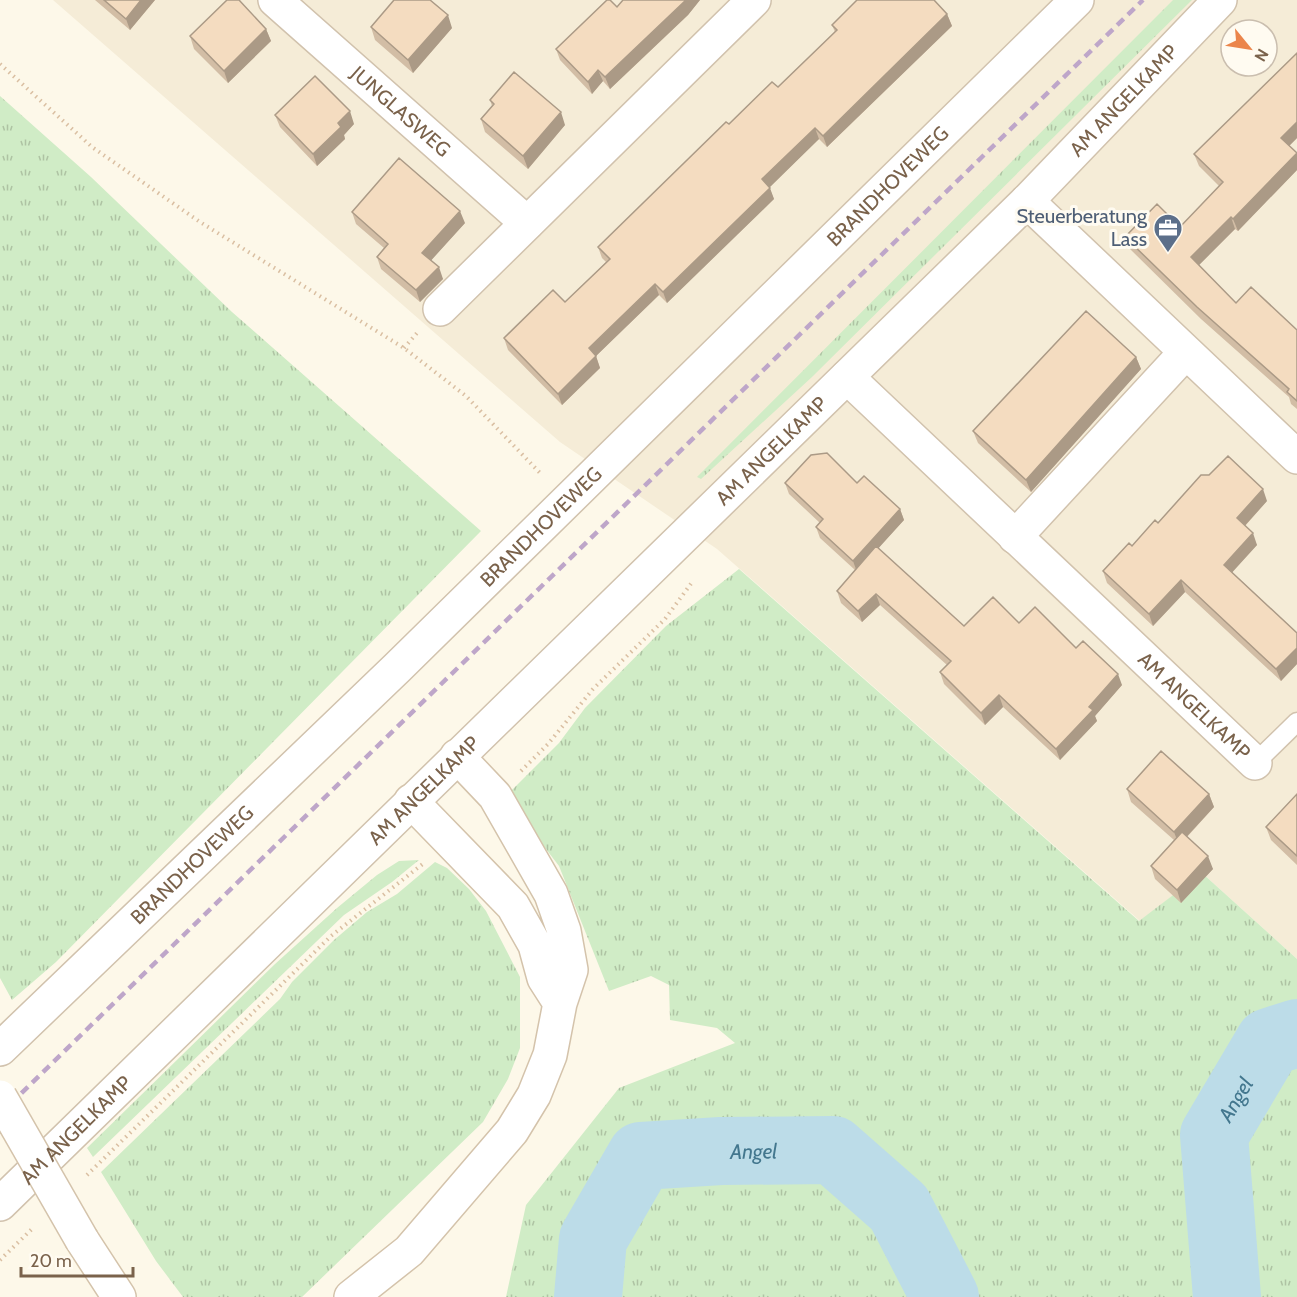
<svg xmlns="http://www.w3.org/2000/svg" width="1297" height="1297" viewBox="0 0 1297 1297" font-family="Cabin,sans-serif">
<defs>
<pattern id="grass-tufts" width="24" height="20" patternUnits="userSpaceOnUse" patternTransform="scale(1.5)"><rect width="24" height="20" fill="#d0ecc6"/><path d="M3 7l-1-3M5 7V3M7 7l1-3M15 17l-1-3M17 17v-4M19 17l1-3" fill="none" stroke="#aec3a3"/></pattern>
</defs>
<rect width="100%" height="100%" fill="#fdf8e9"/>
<path fill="#f5ecd7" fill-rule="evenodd" d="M 53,0 L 1297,0 L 1297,959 L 1202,873 L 1140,921 L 717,549 L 560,442 ZM 1231,30 L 1267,30 L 1267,66 L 1231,66 Z"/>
<path fill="url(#grass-tufts)" d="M 1173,0 L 1192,0 L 812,377 L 701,479 L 697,477 Z
M 0,96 L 91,177 L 232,312 L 481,531 L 56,962 L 12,1000 L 0,978 Z
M 739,569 L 1139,921 L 1202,873 L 1297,959 L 1297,1297 L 506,1297 L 526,1205 L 619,1088 L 735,1043 L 717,1028 L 670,1020 L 669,985 L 651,976 L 609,991 L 559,866 L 516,810 L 511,791 L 559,743 L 585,708 L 666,626 Z
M 419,860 L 392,882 L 344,915 L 93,1157 L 87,1148 L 275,964 L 337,908 L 377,875 L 399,861 Z
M 435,862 L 447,868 L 469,889 L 486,911 L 520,977 L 520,1048 L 508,1079 L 483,1122 L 302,1297 L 183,1297 L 156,1261 L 101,1172 L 280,999 L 292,982 L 334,940 L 367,912 L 397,894 Z"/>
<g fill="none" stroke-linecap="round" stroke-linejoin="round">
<g stroke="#bcdce8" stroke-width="68">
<path id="s1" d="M 588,1297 L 593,1239 L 641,1156 L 721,1151 L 833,1150 L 899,1208 L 945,1297"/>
<path id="s2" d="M 1227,1297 L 1214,1135 L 1269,1042 L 1297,1033"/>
</g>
<g stroke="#d1c2ad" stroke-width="21">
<path id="service" d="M 1255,763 L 1297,722"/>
</g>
<g stroke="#d1c2ad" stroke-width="36">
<g id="minor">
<path id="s3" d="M 275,0 L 527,223"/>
<path d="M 1027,201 L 1297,457"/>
<path d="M 440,309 L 754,0"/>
<path id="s4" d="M 847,377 L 1255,763"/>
<path d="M 1015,537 L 1185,353"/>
<path id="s5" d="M 0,1049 L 397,668 L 1077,0"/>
</g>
</g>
<g stroke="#d1c2ad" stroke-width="36">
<g id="tertiary">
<path id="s6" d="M 0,1204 L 1027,201 L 1220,0"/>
</g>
</g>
<g stroke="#d4c3ab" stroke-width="36">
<path id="secondary" d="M 411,801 L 513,906 L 535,945 L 544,978 L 560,1003
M 82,1240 L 119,1297
M 351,1297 L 409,1251 L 512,1131 L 534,1095 L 550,1055 L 560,1003 L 571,970 L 564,931 L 551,894 L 495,796 L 457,756"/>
</g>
<path stroke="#dabfa2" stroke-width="4" stroke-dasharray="1.5 4.5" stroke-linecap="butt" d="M 0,64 L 92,147 L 200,222 L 404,348 L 466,396 L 542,475
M 404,348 L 417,333
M 521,771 L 548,744 L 593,689 L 665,619 L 693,581
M 87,1175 L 331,936 L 424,863
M 0,1260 L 34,1227"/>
<use href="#service" stroke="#fff" stroke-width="18"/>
<use href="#minor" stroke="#fff" stroke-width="33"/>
<use href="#tertiary" stroke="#fff" stroke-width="33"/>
<use href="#secondary" stroke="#fff" stroke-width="33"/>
<path stroke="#bea6c9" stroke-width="4.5" stroke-dasharray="9 6" stroke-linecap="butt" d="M 0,1114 L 1143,0"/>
<g stroke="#d4c3ab" stroke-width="36" stroke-linecap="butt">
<path id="secondary-bridge" d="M 0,1097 L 82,1240"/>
</g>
<use href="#secondary-bridge" stroke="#fff" stroke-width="33"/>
</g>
<path fill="#d2bda5" d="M 95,0 L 155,0 L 130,30 Z
M 623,0 L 700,0 L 688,15 L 610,89 L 603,81 L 592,94 L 560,60 L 556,49 L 617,7 Z
M 947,14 L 952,26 L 827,147 L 819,139 L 769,187 L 774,199 L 667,303 L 659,295 L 596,356 L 600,368 L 562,405 L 508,350 L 504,338 L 565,302 L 606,262 L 602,258 L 598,247 L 729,124 L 778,87 L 835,32 L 832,25 Z
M 371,27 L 452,28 L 413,73 L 375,40 Z
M 266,29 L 271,41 L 228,83 L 194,49 L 190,36 Z
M 1297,53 L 1297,138 L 1289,146 L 1297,155 L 1297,170 L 1238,231 L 1235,229 L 1199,265 L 1236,303 L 1297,330 L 1297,409 L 1291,404 L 1289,397 L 1201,319 L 1130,249 L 1125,237 L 1180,227 L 1219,186 L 1199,166 L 1194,154 Z
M 490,100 L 565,125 L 528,169 L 485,132 L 481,119 L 492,106 Z
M 275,115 L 354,124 L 344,135 L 345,139 L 317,166 L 280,127 Z
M 352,212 L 465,223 L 431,260 L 443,279 L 420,302 L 381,269 L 377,257 L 384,248 L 356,224 Z
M 1136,357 L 1141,369 L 1031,492 L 978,443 L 973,431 Z
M 785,483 L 857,483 L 900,509 L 904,520 L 878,548 L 964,626 L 1019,623 L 1076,648 L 1122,685 L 1095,716 L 1097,721 L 1060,760 L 1003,707 L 985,725 L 944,684 L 940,672 L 947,665 L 880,605 L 862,622 L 841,603 L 837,591 L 855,570 L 820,538 L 816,527 L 820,523 L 789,494 Z
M 1267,501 L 1245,526 L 1257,545 L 1232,572 L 1297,633 L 1297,664 L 1281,681 L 1185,592 L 1153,626 L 1107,583 L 1103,571 L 1132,546 Z
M 1127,789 L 1209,794 L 1214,807 L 1187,837 L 1213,869 L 1181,903 L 1155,879 L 1151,866 L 1174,840 L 1131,802 Z
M 1297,794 L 1297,865 L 1271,840 L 1266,827 Z"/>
<path fill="#ab9a86" d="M 141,0 L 155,0 L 130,30 L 126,19 Z
M 686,0 L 700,0 L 688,15 L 610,89 L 605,77 Z
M 947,14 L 952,26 L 827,147 L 823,136 Z
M 448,15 L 452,28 L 413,73 L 408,60 Z
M 266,29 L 271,41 L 228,83 L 224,71 Z
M 598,70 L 603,81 L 592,94 L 588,82 Z
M 350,111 L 354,124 L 344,135 L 345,139 L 317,166 L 313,154 L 338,123 Z
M 561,112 L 565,125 L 528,169 L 523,156 Z
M 1297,122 L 1297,138 L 1285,150 L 1281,138 Z
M 815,128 L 819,139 L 766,191 L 762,179 Z
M 1297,153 L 1297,170 L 1238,231 L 1233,219 Z
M 770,188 L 774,199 L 667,303 L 663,292 Z
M 460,211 L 465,223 L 427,265 L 422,253 Z
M 1231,217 L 1235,229 L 1195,269 L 1191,257 Z
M 439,267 L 443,279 L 420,302 L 416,290 Z
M 655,284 L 659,295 L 596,356 L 600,368 L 562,405 L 558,394 L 589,348 Z
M 1136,357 L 1141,369 L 1031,492 L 1026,480 Z
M 1263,489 L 1267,501 L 1241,530 L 1237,518 Z
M 900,509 L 904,520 L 857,572 L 853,561 Z
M 1253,533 L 1257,545 L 1228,577 L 1224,565 Z
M 1181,580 L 1185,592 L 1153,626 L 1149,614 Z
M 876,594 L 880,605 L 862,622 L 858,611 Z
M 1297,648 L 1297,664 L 1281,681 L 1276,669 Z
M 1118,674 L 1122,685 L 1095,716 L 1097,721 L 1060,760 L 1056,749 L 1089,707 Z
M 999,695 L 1003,707 L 985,725 L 981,713 Z
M 1209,794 L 1214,807 L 1179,845 L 1174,832 Z
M 1208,856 L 1213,869 L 1181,903 L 1177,890 Z"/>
<path fill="#f4dcc0" stroke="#ab9a86" stroke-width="1.5" d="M 104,0 L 141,0 L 126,19 Z
M 227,0 L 239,0 L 266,29 L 224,71 L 190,36 Z
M 394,0 L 430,0 L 448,15 L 408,60 L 371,27 Z
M 607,0 L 610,0 L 617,7 L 623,0 L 686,0 L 605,77 L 598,70 L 588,82 L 556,49 Z
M 857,0 L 934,0 L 947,14 L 823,136 L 815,128 L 762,179 L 770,188 L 663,292 L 655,284 L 589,348 L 596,356 L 558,394 L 504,338 L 553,290 L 565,302 L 610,259 L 598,247 L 726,122 L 729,124 L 772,82 L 778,87 L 837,30 L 832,25 Z
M 1297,53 L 1297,122 L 1281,138 L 1297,153 L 1233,219 L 1231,217 L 1191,257 L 1236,303 L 1251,287 L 1297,330 L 1297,401 L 1287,392 L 1289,389 L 1197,307 L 1125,237 L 1157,204 L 1180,227 L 1223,182 L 1194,154 Z
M 514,72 L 561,112 L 523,156 L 481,119 L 494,104 L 490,100 Z
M 315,76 L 350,111 L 338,123 L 341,127 L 313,154 L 275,115 Z
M 399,158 L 460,211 L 422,253 L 439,267 L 416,290 L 377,257 L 388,244 L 352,212 Z
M 1086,311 L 1136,357 L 1026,480 L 973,431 Z
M 827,453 L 857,483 L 864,476 L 900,509 L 853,561 L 816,527 L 823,519 L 785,483 L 811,455 Z
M 1228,456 L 1263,489 L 1237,518 L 1253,533 L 1224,565 L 1297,633 L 1297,648 L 1276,669 L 1181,580 L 1149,614 L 1103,571 L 1129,543 L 1132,546 L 1155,520 L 1158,523 L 1201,475 L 1209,475 Z
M 876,546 L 964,626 L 993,597 L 1019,623 L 1035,607 L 1076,648 L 1083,641 L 1118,674 L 1089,707 L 1093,710 L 1056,749 L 999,695 L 981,713 L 940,672 L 951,661 L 876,594 L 858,611 L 837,591 Z
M 1161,751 L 1209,794 L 1174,832 L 1127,789 Z
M 1297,794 L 1297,856 L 1266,827 Z
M 1182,832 L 1208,856 L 1177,890 L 1151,866 Z"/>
<defs>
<g id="office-pin" transform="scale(1.5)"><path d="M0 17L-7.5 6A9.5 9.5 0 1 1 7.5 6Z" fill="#5c6f8a" stroke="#fffbf1"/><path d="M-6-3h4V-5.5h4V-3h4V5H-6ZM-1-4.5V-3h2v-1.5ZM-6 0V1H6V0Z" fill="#fff"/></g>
</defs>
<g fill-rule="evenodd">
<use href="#office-pin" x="1168" y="228"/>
</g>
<g text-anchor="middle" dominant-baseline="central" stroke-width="6" stroke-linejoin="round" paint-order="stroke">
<g font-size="20" fill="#7a624b" stroke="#fffbf1">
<text stroke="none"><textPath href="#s6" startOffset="1575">AM ANGELKAMP</textPath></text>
<text stroke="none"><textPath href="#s3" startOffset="168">JUNGLASWEG</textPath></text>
<text stroke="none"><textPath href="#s5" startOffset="1238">BRANDHOVEWEG</textPath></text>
<text stroke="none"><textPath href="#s6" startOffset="1078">AM ANGELKAMP</textPath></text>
<text stroke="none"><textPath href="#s5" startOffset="752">BRANDHOVEWEG</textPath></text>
<text stroke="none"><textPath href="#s4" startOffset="478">AM ANGELKAMP</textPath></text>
<text stroke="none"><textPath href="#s6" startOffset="592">AM ANGELKAMP</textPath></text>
<text stroke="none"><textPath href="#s5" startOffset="266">BRANDHOVEWEG</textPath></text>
<text stroke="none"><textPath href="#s6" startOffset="106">AM ANGELKAMP</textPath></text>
</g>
<g font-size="20" fill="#4e5e75" stroke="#fffbf1" text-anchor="end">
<text x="1147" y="216">Steuerberatung<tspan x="1147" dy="23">Lass</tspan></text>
</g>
<g font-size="21" font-style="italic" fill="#43778e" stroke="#fffbf1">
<text stroke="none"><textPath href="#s2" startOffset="204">Angel</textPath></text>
<text stroke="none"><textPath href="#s1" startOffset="267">Angel</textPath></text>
</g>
</g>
<g transform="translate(1249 48) rotate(120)"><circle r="28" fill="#fffbf1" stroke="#cabeaf" stroke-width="1.5"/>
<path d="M0-4.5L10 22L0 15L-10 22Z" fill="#eb854b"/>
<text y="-9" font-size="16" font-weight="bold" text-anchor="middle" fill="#7a624b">N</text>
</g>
<path d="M21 1267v9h112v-9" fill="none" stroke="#7a624b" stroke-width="3"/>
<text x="30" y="1267" font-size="18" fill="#7a624b" stroke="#fffbf1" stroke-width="4.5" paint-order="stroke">20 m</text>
</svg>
